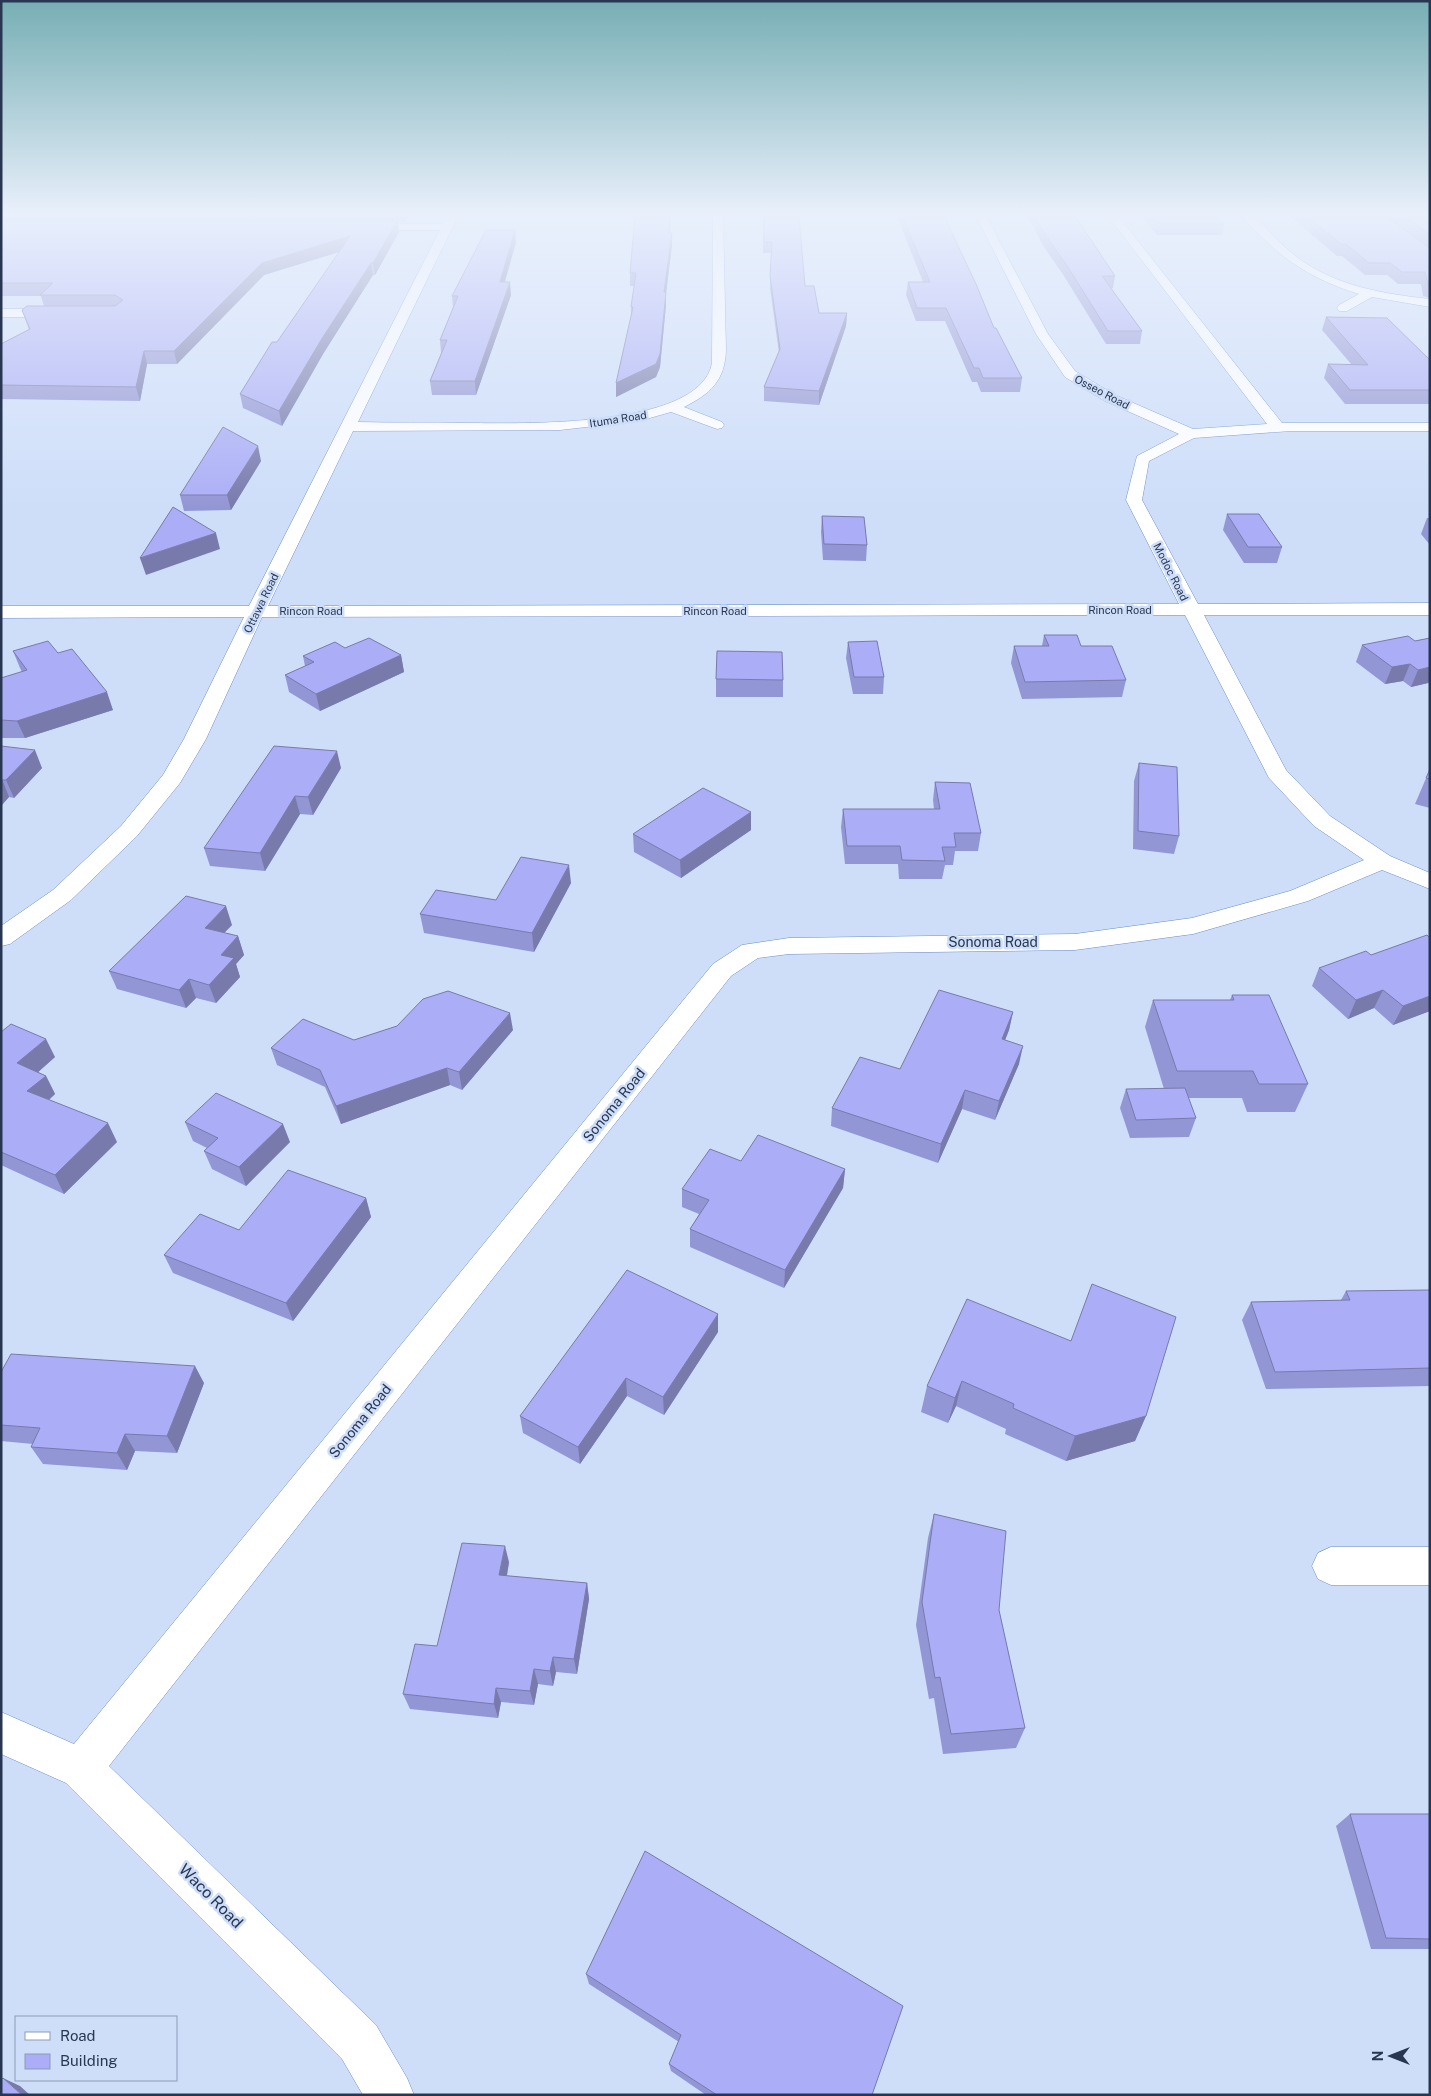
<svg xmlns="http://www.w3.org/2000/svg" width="1431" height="2096" viewBox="0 0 1431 2096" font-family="'Public Sans',sans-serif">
<rect width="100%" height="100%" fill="#cedef9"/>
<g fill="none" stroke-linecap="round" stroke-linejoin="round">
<g stroke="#6b8dcc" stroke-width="1">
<path id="minor" d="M 448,216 L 458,216 L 358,422 C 393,423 428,422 464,423 C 516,423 700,430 712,363 L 713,216 L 723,216 L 726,350 C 725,381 710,394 684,407 L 722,422 L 724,425 L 722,428 L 717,429 L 671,412 L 639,421 L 560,430 L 353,431 L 268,606 L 1179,604 L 1126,500 L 1137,456 L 1179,434 L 1105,401 L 1065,377 L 1036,334 L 976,216 L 986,216 L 1048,334 L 1075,371 L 1115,395 L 1193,429 L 1267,424 L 1108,216 L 1118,216 L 1282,423 L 1430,423 L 1430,431 L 1291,431 L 1194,438 L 1149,461 L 1142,500 L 1198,604 L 1430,603 L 1430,615 L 1204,615 L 1286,770 L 1330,816 L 1390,856 L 1430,873 L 1430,889 L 1382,870 L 1308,901 L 1193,934 L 1075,950 L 789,954 L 758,958 L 731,976 L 109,1766 L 376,2025 L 407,2078 L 414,2095 L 363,2095 L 342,2059 L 66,1783 L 1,1754 L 1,1712 L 74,1744 L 713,964 L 742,945 L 789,938 L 1075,934 L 1192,918 L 1290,891 L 1364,860 L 1314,826 L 1269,778 L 1185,615 L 262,617 L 206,739 L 180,783 L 137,836 L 71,900 L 10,944 L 1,946 L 1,926 L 53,890 L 121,826 L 163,775 L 184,739 L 244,617 L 1,618 L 1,606 L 249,606 L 440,230 L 360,230 L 355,227 L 360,224 L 444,224 Z
M 1242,216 L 1253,216 C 1268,230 1282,246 1298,258 C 1336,286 1384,294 1430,299 L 1430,307 L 1372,297 L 1347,311 L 1339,311 L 1337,308 L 1339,305 L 1359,294 C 1320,282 1289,265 1260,235 C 1254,229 1247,223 1242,216 Z
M 1,309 L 60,309 L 66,313 L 60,317 L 1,317 Z
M 1331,1547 L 1430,1547 L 1430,1585 L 1331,1585 L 1318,1579 L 1312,1566 L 1318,1553 Z"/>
</g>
<use href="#minor" fill="#fff" fill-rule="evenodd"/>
</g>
<path fill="#9396d4" d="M 1,216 L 408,216 L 404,222 L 398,222 L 399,232 L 375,275 L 373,275 L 323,354 L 282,426 L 243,408 L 240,394 L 277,342 L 339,252 L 264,275 L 177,364 L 147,364 L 140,401 L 1,399 L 1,344 L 29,330 L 22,310 L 44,306 L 41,296 L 1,296 Z
M 763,216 L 805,286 L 819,313 L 847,313 L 846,326 L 819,405 L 764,401 L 764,387 L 779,353 L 770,288 L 771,253 L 763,253 Z
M 897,216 L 944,216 L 994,328 L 1022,378 L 1020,392 L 981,392 L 977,382 L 972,382 L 945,321 L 916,321 L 906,295 L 908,282 L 923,282 Z
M 1027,216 L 1075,216 L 1115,276 L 1113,288 L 1111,288 L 1142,331 L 1140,344 L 1106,344 L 1064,276 L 1044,247 Z
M 1142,216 L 1216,216 L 1224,224 L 1222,235 L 1157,235 Z
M 1290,216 L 1430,216 L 1430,298 L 1423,296 L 1421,284 L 1398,284 L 1387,275 L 1365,275 L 1342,256 L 1337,256 Z
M 670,233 L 672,233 L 672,245 L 666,293 L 666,305 L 660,367 L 656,377 L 616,397 L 631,317 L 631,307 L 634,286 L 630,286 L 630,273 Z
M 516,242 L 505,282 L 511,295 L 476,395 L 432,395 L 430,381 L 441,353 L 440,340 L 453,307 L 452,296 Z
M 1326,317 L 1430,360 L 1430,404 L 1345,404 L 1324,378 L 1328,364 L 1352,365 L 1322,330 Z
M 261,461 L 231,510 L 184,511 L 180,495 Z
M 1227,514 L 1282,547 L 1277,563 L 1244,563 L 1223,530 Z
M 822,516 L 867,545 L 866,561 L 823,560 L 821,532 Z
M 1427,518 L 1430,518 L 1430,545 L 1421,534 Z
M 1044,635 L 1081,646 L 1126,680 L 1122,697 L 1022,699 L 1011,663 L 1014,646 L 1042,646 Z
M 1430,638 L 1430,684 L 1428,683 L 1411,687 L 1403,681 L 1385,684 L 1356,662 L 1362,645 L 1415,641 Z
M 848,642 L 884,677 L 883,694 L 853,694 L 846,658 Z
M 345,648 L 401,655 L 404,672 L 320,711 L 289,692 L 285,675 L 305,666 L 303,656 Z
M 13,651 L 58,653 L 113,710 L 25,738 L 1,738 L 1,678 L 22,672 L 20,668 Z
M 716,679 L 783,680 L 783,697 L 716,697 Z
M 1,746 L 42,768 L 14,798 L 9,797 L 1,806 Z
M 1139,763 L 1179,836 L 1174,854 L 1133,849 L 1134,781 Z
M 341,768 L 313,815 L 300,814 L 265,871 L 210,866 L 204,848 Z
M 1430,769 L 1430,808 L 1415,804 Z
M 935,782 L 981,833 L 978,851 L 955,851 L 953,865 L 945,865 L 942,879 L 899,879 L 898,864 L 845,864 L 841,827 L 843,809 L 934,809 L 933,800 Z
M 751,830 L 681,878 L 634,852 L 633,834 Z
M 571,883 L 534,952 L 424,933 L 420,914 L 496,900 Z
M 232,925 L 224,933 L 238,936 L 244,955 L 236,964 L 240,977 L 216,1003 L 196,998 L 186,1008 L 117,989 L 109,971 Z
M 1430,938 L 1430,1011 L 1393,1025 L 1374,1008 L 1348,1019 L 1312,986 L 1319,968 L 1371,955 Z
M 1232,995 L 1308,1084 L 1295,1112 L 1247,1112 L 1242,1098 L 1188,1098 L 1196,1118 L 1189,1137 L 1130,1138 L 1120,1108 L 1126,1089 L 1164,1089 L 1145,1027 L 1153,1000 L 1230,1000 Z
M 1013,1012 L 1009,1030 L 1005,1040 L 1019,1064 L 995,1120 L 962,1109 L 938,1163 L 831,1126 L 832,1108 L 900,1069 Z
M 397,1026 L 513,1030 L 462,1090 L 450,1085 L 341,1124 L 325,1087 L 277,1065 L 271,1048 L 354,1040 Z
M 1,1032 L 55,1057 L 38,1072 L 46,1076 L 55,1094 L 49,1100 L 117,1142 L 64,1194 L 1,1165 Z
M 185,1122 L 290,1142 L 246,1186 L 212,1169 L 204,1151 L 207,1148 L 193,1141 Z
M 741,1161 L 845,1169 L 843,1188 L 784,1288 L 690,1247 L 690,1229 L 699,1214 L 682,1207 L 682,1189 Z
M 366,1198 L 371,1217 L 293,1321 L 173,1273 L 164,1255 L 239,1230 Z
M 1430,1290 L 1430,1386 L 1266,1389 L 1242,1320 L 1251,1302 L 1341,1300 L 1346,1291 Z
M 967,1299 L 1146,1416 L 1135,1441 L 1066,1461 L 1005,1434 L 1006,1429 L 956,1406 L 948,1423 L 921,1412 L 927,1386 Z
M 718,1332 L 664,1415 L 627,1396 L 580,1464 L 523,1433 L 520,1416 Z
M 1,1372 L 204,1383 L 177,1453 L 135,1451 L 127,1470 L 43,1464 L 31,1447 L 33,1444 L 1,1441 Z
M 934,1514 L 999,1610 L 1025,1728 L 1016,1748 L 943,1754 L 934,1698 L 929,1699 L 916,1625 L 928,1538 Z
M 509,1562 L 507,1576 L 587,1583 L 589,1599 L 577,1674 L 556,1672 L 553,1686 L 538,1684 L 534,1705 L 501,1702 L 498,1718 L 410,1709 L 403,1694 L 437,1646 Z
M 1350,1814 L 1430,1814 L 1430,1949 L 1371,1949 L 1336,1826 Z
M 586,1974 L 872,2095 L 706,2095 L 671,2071 L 669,2064 L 679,2042 L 589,1984 Z"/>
<path fill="#787aac" d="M 403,216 L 408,216 L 404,222 Z
M 670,216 L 671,216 L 669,245 L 669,233 Z
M 397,221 L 399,232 L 375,275 L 373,263 Z
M 515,230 L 516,242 L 501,295 L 500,282 Z
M 672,233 L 672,245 L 666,293 L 666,305 L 660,367 L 656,377 L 616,397 L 616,383 L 664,292 Z
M 350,236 L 352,248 L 264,275 L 177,364 L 174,351 L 262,263 Z
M 371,263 L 373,275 L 323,354 L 282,426 L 279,411 L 321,340 Z
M 510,282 L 511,295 L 476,395 L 475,381 Z
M 847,313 L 846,326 L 819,405 L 819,391 Z
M 144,351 L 147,364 L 140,401 L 136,387 Z
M 258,446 L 261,461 L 231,510 L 227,495 Z
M 216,533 L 220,549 L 146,575 L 140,558 Z
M 401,655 L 404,672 L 320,711 L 316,694 Z
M 1410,664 L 1403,681 L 1385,684 L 1392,667 Z
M 1430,667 L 1430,680 L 1428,683 L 1411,687 L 1418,670 Z
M 107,692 L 113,710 L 25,738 L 17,721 Z
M 35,750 L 42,768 L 14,798 L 6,780 Z
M 337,751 L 341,768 L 313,815 L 308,797 Z
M 2,779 L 9,797 L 1,806 Z
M 295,796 L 300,814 L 265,871 L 260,853 Z
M 751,812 L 751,830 L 681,878 L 680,860 Z
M 569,865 L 571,883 L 534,952 L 532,933 Z
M 226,906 L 232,925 L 211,946 L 205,928 Z
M 238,936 L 244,955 L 236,964 L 240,977 L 216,1003 L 209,985 L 221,955 Z
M 189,979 L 196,998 L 186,1008 L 179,990 Z
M 1383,990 L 1374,1008 L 1348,1019 L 1356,1000 Z
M 1430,996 L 1430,1011 L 1393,1025 L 1403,1006 Z
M 1013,1012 L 1009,1030 L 998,1058 L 1002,1039 Z
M 510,1013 L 513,1030 L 462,1090 L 459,1072 Z
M 46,1039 L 55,1057 L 27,1082 L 17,1063 Z
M 1023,1046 L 1019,1064 L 995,1120 L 999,1101 Z
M 447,1068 L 450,1085 L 341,1124 L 336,1106 Z
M 46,1076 L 55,1094 L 37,1110 L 27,1091 Z
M 965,1090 L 962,1109 L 938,1163 L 941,1144 Z
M 108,1123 L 117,1142 L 64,1194 L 55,1175 Z
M 283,1124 L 290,1142 L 246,1186 L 239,1167 Z
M 845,1169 L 843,1188 L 784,1288 L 785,1270 Z
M 366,1198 L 371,1217 L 293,1321 L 286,1303 Z
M 718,1314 L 718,1332 L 664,1415 L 663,1397 Z
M 195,1366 L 204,1383 L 177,1453 L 167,1436 Z
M 626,1378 L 627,1396 L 580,1464 L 578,1447 Z
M 962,1381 L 956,1406 L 948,1423 L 955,1398 Z
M 1146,1416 L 1135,1441 L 1066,1461 L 1075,1436 Z
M 125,1434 L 135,1451 L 127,1470 L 117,1453 Z
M 505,1546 L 509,1562 L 504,1591 L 499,1575 Z
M 587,1583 L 589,1599 L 577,1674 L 574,1659 Z
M 553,1657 L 556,1672 L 553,1686 L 550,1671 Z
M 534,1669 L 538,1684 L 534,1705 L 530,1691 Z
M 496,1688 L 501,1702 L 498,1718 L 494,1704 Z
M 3,2078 L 20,2086 L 30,2095 L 22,2095 Z"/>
<path fill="#abaef6" stroke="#787aac" d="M 635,216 L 670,216 L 669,233 L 672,233 L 664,292 L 666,292 L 660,354 L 656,364 L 616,383 L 633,307 L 631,307 L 636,273 L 630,273 Z
M 764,216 L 799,216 L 805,286 L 814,286 L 819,313 L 847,313 L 819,391 L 764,387 L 780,349 L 770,276 L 772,242 L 764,242 Z
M 902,216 L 944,216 L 976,284 L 994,328 L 996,328 L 1022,378 L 983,378 L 979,368 L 974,368 L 946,308 L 917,308 L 908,282 L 930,282 Z
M 1034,216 L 1075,216 L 1115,276 L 1102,276 L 1142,331 L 1108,331 L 1066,264 L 1046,236 Z
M 1153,216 L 1216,216 L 1224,224 L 1160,224 Z
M 1306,216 L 1385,216 L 1430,248 L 1430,285 L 1428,284 L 1425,272 L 1402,272 L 1390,263 L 1369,263 L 1346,244 L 1341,244 Z
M 1403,216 L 1430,216 L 1430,234 Z
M 1,221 L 397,221 L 373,263 L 371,263 L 321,340 L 279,411 L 240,394 L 272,342 L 277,342 L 350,236 L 262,263 L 174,351 L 144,351 L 136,387 L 1,385 L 1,344 L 30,329 L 22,310 L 27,306 L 115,306 L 123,300 L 115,295 L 40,295 L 53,283 L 1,283 Z
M 486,230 L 515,230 L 500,282 L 510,282 L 475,381 L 430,381 L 447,340 L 440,340 L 458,296 L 452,296 Z
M 1326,317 L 1387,318 L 1430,360 L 1430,390 L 1350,390 L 1328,364 L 1368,365 Z
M 223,427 L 258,446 L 227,495 L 180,495 Z
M 173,507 L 216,533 L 140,558 Z
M 1227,514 L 1259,514 L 1282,547 L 1248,547 Z
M 822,516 L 864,517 L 867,545 L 824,544 Z
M 1044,635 L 1077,635 L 1081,646 L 1112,646 L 1126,680 L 1025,682 L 1014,646 L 1049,646 Z
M 1408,636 L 1415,641 L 1430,638 L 1430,667 L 1418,670 L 1410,664 L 1392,667 L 1362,645 Z
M 369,638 L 401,655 L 316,694 L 285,675 L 314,662 L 303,656 L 335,642 L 345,648 Z
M 48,641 L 58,653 L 72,649 L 107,692 L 17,721 L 1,720 L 1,678 L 27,670 L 13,651 Z
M 877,641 L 884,677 L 854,677 L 848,642 Z
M 717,651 L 782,652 L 783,680 L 716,679 Z
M 1,746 L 35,750 L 6,780 L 1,780 Z
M 274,746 L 337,751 L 308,797 L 295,796 L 260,853 L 204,848 Z
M 1139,763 L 1177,767 L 1179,836 L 1138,831 Z
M 1430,769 L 1430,779 L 1426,778 Z
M 935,782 L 970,783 L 981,833 L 954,833 L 956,847 L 942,847 L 945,861 L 902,860 L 900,846 L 847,846 L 843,809 L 940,809 Z
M 703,788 L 751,812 L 680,860 L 633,834 Z
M 521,857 L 569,865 L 532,933 L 420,914 L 436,890 L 496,900 Z
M 186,896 L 226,906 L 205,928 L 238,936 L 221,955 L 234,958 L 209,985 L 189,979 L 179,990 L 109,971 Z
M 1427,935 L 1430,938 L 1430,996 L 1403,1006 L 1383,990 L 1356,1000 L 1319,968 L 1366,951 L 1371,955 Z
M 939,990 L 1013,1012 L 1002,1039 L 1023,1046 L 999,1101 L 965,1090 L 941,1144 L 832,1108 L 860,1057 L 900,1069 Z
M 448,991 L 510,1013 L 459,1072 L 447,1068 L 336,1106 L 320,1070 L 271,1048 L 303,1019 L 354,1040 L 397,1026 L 423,999 Z
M 1232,995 L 1269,995 L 1308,1084 L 1259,1084 L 1253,1071 L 1177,1071 L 1153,1000 L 1234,1000 Z
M 11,1024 L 46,1039 L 17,1063 L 46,1076 L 27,1091 L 108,1123 L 55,1175 L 1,1152 L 1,1032 Z
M 1185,1088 L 1196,1118 L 1136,1120 L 1126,1089 Z
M 216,1093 L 283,1124 L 239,1167 L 204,1151 L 218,1138 L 185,1122 Z
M 758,1135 L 845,1169 L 785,1270 L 690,1229 L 709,1200 L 682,1189 L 710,1149 L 741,1161 Z
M 288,1170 L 366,1198 L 286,1303 L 164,1255 L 200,1214 L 239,1230 Z
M 627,1270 L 718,1314 L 663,1397 L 626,1378 L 578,1447 L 520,1416 Z
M 1092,1284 L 1176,1317 L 1146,1416 L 1075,1436 L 1013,1408 L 1014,1404 L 962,1381 L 955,1398 L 927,1386 L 967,1299 L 1071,1341 Z
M 1430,1290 L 1430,1368 L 1275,1372 L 1251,1302 L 1350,1300 L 1346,1291 Z
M 11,1354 L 195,1366 L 167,1436 L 125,1434 L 117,1453 L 31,1447 L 40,1428 L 1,1425 L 1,1372 Z
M 934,1514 L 1006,1531 L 999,1610 L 1025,1728 L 951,1734 L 940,1677 L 935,1678 L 922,1602 Z
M 462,1543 L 505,1546 L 499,1575 L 587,1583 L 574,1659 L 553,1657 L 550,1671 L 534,1669 L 530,1691 L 496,1688 L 494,1704 L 403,1694 L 415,1644 L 437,1646 Z
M 1350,1814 L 1430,1814 L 1430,1939 L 1386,1938 Z
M 645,1851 L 903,2006 L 872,2095 L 717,2095 L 669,2064 L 681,2035 L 586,1974 Z
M 3,2078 L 22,2095 L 1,2095 L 1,2080 Z"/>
<linearGradient id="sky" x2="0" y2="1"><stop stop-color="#76aeb4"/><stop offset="0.42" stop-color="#e9f0fc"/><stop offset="1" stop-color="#e9f0fc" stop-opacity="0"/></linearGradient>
<rect width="1431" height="509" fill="url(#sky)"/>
<g text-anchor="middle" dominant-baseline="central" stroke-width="5" stroke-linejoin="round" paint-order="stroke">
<g font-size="11" fill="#283651" stroke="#cedef9">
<text transform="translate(1102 392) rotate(28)">Osseo Road</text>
<text transform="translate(618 419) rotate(-9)">Ituma Road</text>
<text transform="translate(1171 572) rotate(63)">Modoc Road</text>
<text transform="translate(261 603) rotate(-64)">Ottawa Road</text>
<text x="1120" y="610">Rincon Road</text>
<text x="311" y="611">Rincon Road</text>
<text x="715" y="611">Rincon Road</text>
</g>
<g font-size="14" fill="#283651" stroke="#cedef9">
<text x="993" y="942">Sonoma Road</text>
<text transform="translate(614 1105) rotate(-51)">Sonoma Road</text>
<text transform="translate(360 1421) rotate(-51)">Sonoma Road</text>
</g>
<g font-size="16" fill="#283651" stroke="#cedef9">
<text transform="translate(211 1896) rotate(45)">Waco Road</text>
</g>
</g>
<rect width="1431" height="2096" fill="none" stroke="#283651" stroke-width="5"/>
<rect x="15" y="2016" width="162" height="65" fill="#cedef9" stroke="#8c9bb6"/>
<rect x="25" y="2032" width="25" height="8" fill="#ffffff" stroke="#8c9bb6"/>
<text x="60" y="2041" font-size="15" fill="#283651">Road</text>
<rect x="25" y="2054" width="25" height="15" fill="#abaef6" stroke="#8c9bb6"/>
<text x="60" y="2066" font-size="15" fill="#283651">Building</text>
<g transform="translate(1391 2056) rotate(270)" stroke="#cedef9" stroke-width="4" paint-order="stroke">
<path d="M0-4L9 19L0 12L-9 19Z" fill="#283651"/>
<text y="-8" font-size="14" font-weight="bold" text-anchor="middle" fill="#283651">N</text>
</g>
</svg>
